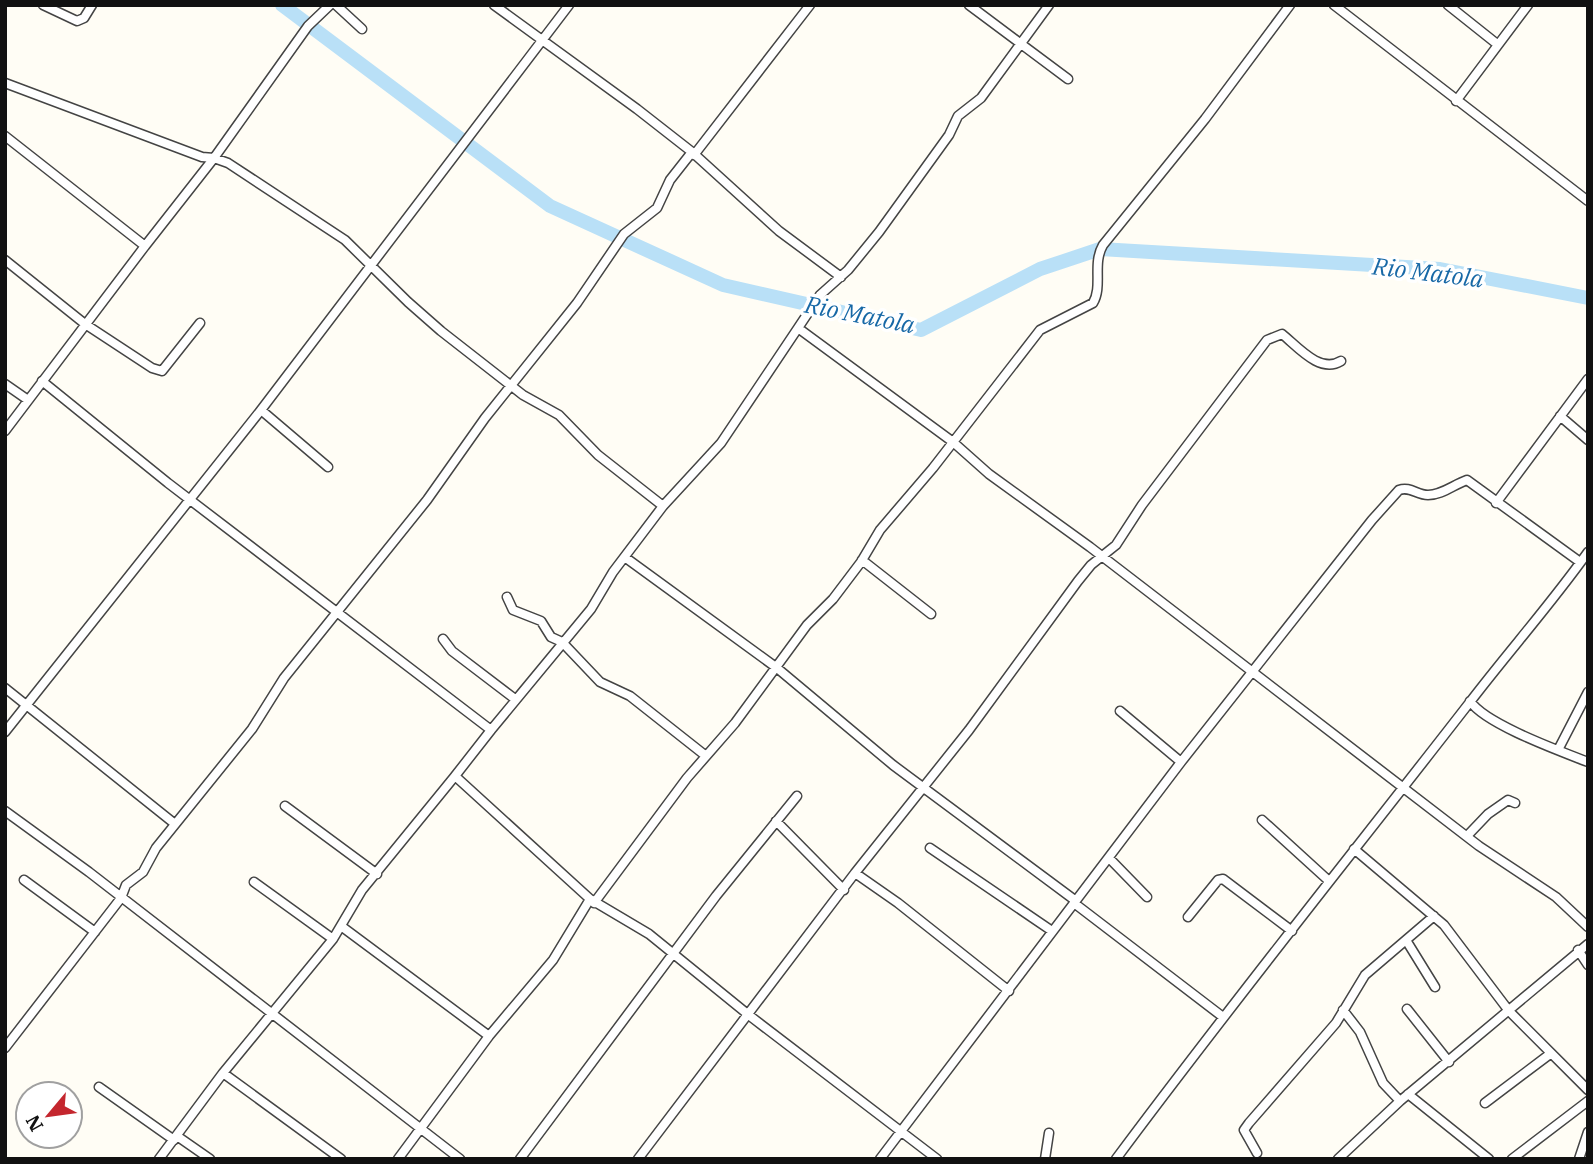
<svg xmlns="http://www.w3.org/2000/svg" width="1593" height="1164" viewBox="0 0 1593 1164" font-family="'IBM Plex Serif',serif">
<rect width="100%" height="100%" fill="#fffdf5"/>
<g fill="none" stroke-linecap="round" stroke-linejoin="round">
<path stroke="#b9e0f7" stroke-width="14" d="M 282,5 L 550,206 L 723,285 L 921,330 L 1040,269 L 1100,249 L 1440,269 L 1588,298"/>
<g stroke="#444" stroke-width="11">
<path id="street" d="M 43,5 L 77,21 L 84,18 L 92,5
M 336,5 L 362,29
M 494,5 L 637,109 L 692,152 L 779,231 L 841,277
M 969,5 L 1068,79
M 1334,5 L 1588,201
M 1448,5 L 1497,44
M 5,83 L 202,157 L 214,158 L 308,26 L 330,5
M 1456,101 L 1528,5
M 5,136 L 145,246 L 5,431
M 694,155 L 810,5
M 145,246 L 214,158 L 228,163 L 345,240 L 408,302 L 441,331 L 523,395 L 559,415 L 598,455 L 663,506
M 5,260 L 85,324 L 152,368 L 162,371 L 200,323
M 798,328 L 820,295 L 848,270 L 879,232 L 949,135 L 958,116 L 981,98 L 1049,5
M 42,381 L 168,483 L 491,730 L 591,609 L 613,572 L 663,506 L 721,443 L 798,328 L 953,442 L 989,474 L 1090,547 L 1479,846 L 1556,897 L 1588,927
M 5,384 L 28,400
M 261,410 L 328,467
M 1560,416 L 1588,440
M 1496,503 L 1588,379
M 626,558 L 777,668 L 893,765 L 1076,901
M 862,560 L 931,614
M 507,597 L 513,610 L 541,621 L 551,637 L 562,642 L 600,682 L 630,696 L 706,756
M 443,639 L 452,651 L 515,699
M 5,688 L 175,824
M 1470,701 C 1485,724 1560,751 1588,762
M 1120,711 L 1181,762
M 491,730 L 455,776 L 590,899 L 649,934 L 750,1016 L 937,1159
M 5,732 L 261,410 L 569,5
M 1558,750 L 1588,692
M 285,806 L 377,874
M 5,811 L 89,872 L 460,1159
M 1262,820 L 1329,881
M 776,821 L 844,890
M 1467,836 L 1488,814 L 1508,800 L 1515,803
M 930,848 L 1052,931
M 1354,849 L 1444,925 L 1509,1011 L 1588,1090
M 1109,858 L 1147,897
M 855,873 L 898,903 L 1009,991
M 24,880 L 95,932
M 254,882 L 333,939
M 594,903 L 687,778 L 735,723 L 807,625 L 833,599 L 861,562 L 880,530 L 933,468 L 1040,330 L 1093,303 C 1103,286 1092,264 1103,245 L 1205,119 L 1290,5
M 1074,903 L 1223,1017
M 1188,917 L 1218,880 L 1223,879 L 1292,931
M 341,926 L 489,1036
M 1406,940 L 1435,987
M 1578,950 L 1588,965
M 1407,1009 L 1449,1062
M 1343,1010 L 1360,1032 L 1383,1083 L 1400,1101
M 5,1048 L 121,898 L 126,885 L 143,872 L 156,848 L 252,729 L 284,678 L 427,500 L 485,418 L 577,303 L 624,234 L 657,208 L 670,180 L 692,152
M 223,1073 L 341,1159
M 99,1087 L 174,1140
M 1408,1094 L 1489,1159
M 1485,1103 L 1550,1054
M 177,1136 L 210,1159
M 1257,1153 L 1244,1130 L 1249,1123 L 1336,1023 L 1365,975 L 1434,916
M 159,1159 L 223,1073 L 333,939 L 362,890 L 455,776
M 398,1159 L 489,1036 L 553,960 L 590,899
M 520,1159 L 716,896 L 797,796
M 638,1159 L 855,873 L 969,730 L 1078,581 L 1091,565 L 1116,545 L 1142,505 L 1267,340 L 1282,334 C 1298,347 1320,374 1341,361
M 880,1159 L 1181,762 L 1372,520 L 1399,490 C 1410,486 1417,495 1428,495 C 1442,495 1453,485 1467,480 L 1580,562
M 1045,1159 L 1049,1133
M 1116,1159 C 1231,1004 1352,854 1470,702 C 1509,651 1551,604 1588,552
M 1338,1159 L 1400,1101 L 1588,944
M 1512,1159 L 1588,1101
M 1579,1159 L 1588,1132"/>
</g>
<use href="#street" stroke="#fff" stroke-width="8"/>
</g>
<g text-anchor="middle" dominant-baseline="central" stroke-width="7" stroke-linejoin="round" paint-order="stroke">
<g font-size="24" font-style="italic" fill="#1768a6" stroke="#fff">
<text transform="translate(1428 272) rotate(7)">Rio Matola</text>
<text transform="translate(860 314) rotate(11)">Rio Matola</text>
</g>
</g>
<rect width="1593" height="1164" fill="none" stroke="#111111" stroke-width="14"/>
<g transform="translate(49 1115) rotate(241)"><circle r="33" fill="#ffffff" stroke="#a0a0a0" stroke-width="2"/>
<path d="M0-5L12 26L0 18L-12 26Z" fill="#c4262e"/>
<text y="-10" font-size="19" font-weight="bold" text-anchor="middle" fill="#111111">N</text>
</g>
</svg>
